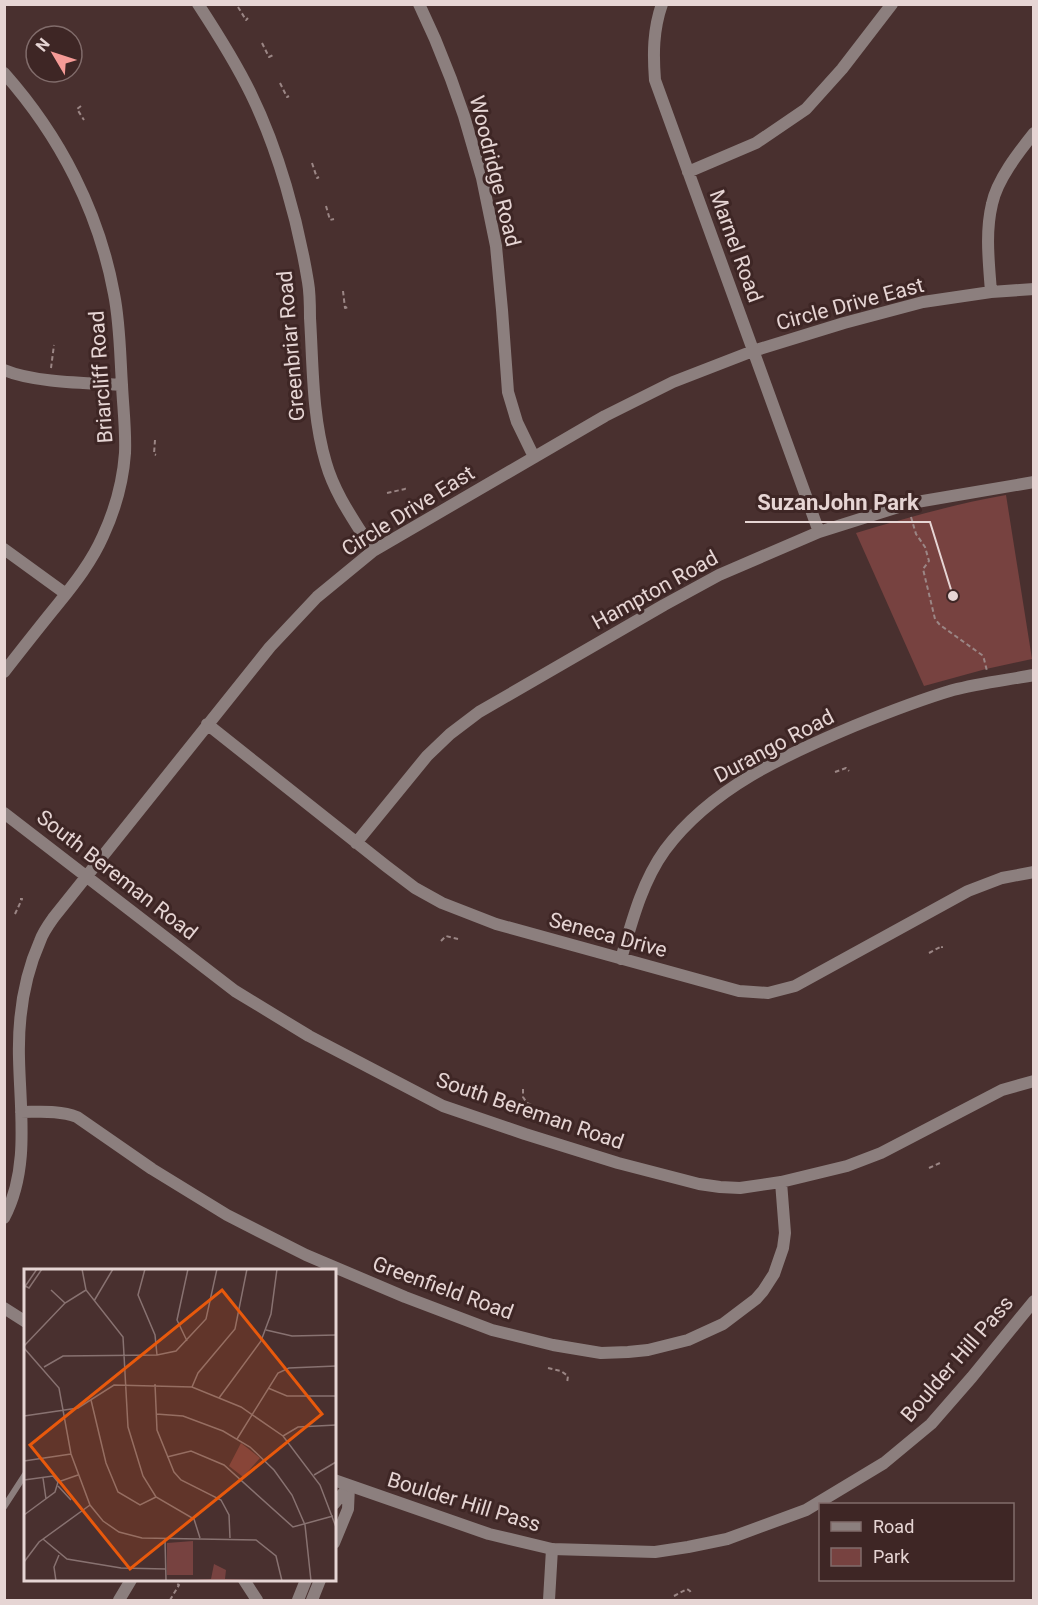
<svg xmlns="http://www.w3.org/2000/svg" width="1038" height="1605" viewBox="0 0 1038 1605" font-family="Roboto,sans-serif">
<rect width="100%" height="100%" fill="#49302f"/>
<path fill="#774240" d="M 1006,495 L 1032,659 L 986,669 L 924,686 L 856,533 C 906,518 955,504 1006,495 Z"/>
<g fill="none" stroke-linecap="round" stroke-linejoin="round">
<path stroke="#9b8685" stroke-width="2" stroke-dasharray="4.5 3" stroke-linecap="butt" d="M 238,7 L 246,20 L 248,18
M 262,43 L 269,57 L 273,55
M 280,83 L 287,97 L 289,96
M 81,106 L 77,109 L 84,120
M 312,163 L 317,178 L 319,177
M 326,206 L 330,220 L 334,219
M 343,291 L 345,308 L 348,307
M 51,368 L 54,345
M 155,440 L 154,454 L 156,455
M 387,493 L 405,489 L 404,487
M 911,517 L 916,534 L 925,547 L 929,561 L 923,569 L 935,619 L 940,625 L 982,655 L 984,659 L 987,671
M 835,772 L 846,768 L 849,771
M 15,914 L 22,899 L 20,899
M 441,941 L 446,936 L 458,939
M 929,953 L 942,946 L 942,948
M 523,1089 L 523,1097 L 527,1103 L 532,1105
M 929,1168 L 942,1162
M 548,1368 L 561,1371 L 568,1376 L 567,1383
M 674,1596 L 687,1589 L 690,1591 L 691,1593
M 170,1600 L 179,1585 L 177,1584"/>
<path stroke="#8c7f7e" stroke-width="6" d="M 4,1507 L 26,1473"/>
<path stroke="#8c7f7e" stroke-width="12" d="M 198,4 C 217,33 236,63 251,94 C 278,149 298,221 308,282 C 310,293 310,306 310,318 C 313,366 312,416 326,463 C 335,495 356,523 373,551
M 419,4 L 435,39 L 451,79 L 464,116 L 482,178 L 496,246 L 502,310 L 508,392 L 517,422 L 534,457
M 662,4 C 653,30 653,54 655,80 L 819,532
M 4,73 C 60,136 99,212 114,294 C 120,324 120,355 122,385 C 123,407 126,430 125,453 C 123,481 115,510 103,536 C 92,561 75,583 58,604 C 40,626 22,649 4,672
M 688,172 L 756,143 L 806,109 L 842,69 L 892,4
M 991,292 C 989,263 985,233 992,204 C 997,180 1018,153 1034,133
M 4,370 C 35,383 88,383 122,385
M 4,549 L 66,594
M 207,724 L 386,866 L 415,888 L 442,903 L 496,924 L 739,991 L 768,993 L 795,986 L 968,891 L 1002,878 L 1034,872
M 4,813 L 235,991 L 309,1036 L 443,1106 L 525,1134 L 618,1163 L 699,1184 L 720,1187 L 740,1188 L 781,1182 L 847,1166 L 881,1153 L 1002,1090 L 1034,1081
M 356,843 L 427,756 L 450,734 L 479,712 L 664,605 L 719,575 L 819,532 L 911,503 L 1034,482
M 621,959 C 632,921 642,882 665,850 C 711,788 785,755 854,726 C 886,713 919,700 953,690 C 979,683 1007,680 1034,675
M 21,1112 C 40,1112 59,1110 77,1117 L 152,1169 L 227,1215 L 306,1255 L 405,1297 L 492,1330 L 553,1345 L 601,1353 L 628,1352 L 648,1350 L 688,1340 L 723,1324 L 756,1299 L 763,1291 L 774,1274 L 783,1248 L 785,1233 L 781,1182
M 4,1218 C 30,1169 20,1111 19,1058 C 18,1019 24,977 40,941 C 43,932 49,924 54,917 L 270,647 L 317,597 L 373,551 L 605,416 L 673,382 L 753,351 L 844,323 L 923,302 L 991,292 L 1034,289
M 334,1504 L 349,1486
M 334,1543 L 348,1509 L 349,1486
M 244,1580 L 257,1600
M 119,1600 L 131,1580
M 298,1600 L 306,1580
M 312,1600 L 320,1580
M 549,1600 L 552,1549"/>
<path stroke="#8c7f7e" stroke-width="12" d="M 4,1308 L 26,1322
M 334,1480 L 489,1534 L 552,1549 L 655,1552 L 688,1547 L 727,1539 L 806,1510 L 884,1463 L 931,1424 L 972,1377 L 1034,1301"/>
</g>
<g text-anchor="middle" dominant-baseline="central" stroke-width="6" stroke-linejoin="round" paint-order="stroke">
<g font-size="21" fill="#e6d5d4" stroke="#3e2625">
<text transform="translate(495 171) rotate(76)">Woodridge Road</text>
<text transform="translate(736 246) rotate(70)">Marnel Road</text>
<text transform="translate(850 304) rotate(-15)">Circle Drive East</text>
<text transform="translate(291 346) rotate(-95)">Greenbriar Road</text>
<text transform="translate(101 377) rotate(-94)">Briarcliff Road</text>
<text transform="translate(408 511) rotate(-32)">Circle Drive East</text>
<text transform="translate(655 590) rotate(-29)">Hampton Road</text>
<text transform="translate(774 746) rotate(-28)">Durango Road</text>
<text transform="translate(117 875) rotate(38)">South Bereman Road</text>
<text transform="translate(608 935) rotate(15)">Seneca Drive</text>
<text transform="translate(530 1111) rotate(19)">South Bereman Road</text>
<text transform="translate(443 1288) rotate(20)">Greenfield Road</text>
<text transform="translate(957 1359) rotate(-49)">Boulder Hill Pass</text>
<text transform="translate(464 1502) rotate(17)">Boulder Hill Pass</text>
</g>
</g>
<g transform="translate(24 1269)">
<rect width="312" height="312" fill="#49302f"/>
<path d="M 217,174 L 236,189 L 219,208 L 205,197 ZM 169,272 L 169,306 L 143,306 L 143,274 ZM 190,295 L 202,301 L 201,310 L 257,312 L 142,312 L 187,310 Z" fill="#774240"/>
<path fill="none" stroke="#887271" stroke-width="1.5" d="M 58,0 L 62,21 L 99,68 L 104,158 L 119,207 L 132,228 L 170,250 L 176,269M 121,0 L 114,26 L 131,66 L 133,86M 1,17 L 5,19 L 18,0M 0,19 L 13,0M 27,21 L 41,34M 70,32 L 89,0M 242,61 L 268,67 L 312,66M 163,72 L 153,51 L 164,0M 0,77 L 41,34 L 62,21M 0,79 L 35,119 L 47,185 L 66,236 L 79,252 L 95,263 L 118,269 L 232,271 L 252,287 L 258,312M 20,98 L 39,87 L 133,86 L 152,82 L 182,50 L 193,0M 131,115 L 133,161 L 150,203 L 157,211 L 197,231 L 205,246 L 206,269M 168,118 L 174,104 L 211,60 L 223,0M 244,119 L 263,127 L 312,127M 195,129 L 237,72 L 247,45 L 253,0M 67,131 L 82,194 L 94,223 L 116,236 L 132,228M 132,145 L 159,147 L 199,162 L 226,178 L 250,201 L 268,226 L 281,256 L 287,312M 0,147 L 54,139 L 90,116 L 168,118 L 217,138 L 259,167 L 296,216 L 312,258M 259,167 L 274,158 L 312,156M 213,170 L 254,104 L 265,99 L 312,97M 143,188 L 167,182 L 200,196 L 269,258 L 309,247M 0,192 L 47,185M 290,206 L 312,193M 19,209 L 22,230M 0,211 L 29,207 L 34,213M 34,213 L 54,206M 34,217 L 47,231M 0,246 L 31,223 L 34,213M 19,270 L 43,290 L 97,299 L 142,300M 141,270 L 142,312M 0,293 L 15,273 L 66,236M 32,312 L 30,298 L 35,286"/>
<path fill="#e8590c" fill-opacity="0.15" stroke="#e8590c" stroke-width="3" d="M 198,21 L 298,145 L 106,300 L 6,176 Z"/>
<rect width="312" height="312" fill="none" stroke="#e6d5d4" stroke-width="3"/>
</g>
<path fill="none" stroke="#e6d5d4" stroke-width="2" d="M953 596L930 522H745"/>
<circle fill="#e6d5d4" stroke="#3e2625" stroke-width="2" cx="953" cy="596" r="6"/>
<g font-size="22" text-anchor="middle" font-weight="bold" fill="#e6d5d4" stroke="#3e2625" stroke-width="6" stroke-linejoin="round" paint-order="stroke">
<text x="838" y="510">SuzanJohn Park</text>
</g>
<rect width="1038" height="1605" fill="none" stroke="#e6d5d4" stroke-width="12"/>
<rect x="819" y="1503" width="195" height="78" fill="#3e2625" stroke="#816c6b" stroke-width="1.5"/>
<rect x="831" y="1522" width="30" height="9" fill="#8c7f7e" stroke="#816c6b" stroke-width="1.5"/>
<text x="873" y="1533" font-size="18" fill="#e6d5d4">Road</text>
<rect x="831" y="1548" width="30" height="18" fill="#774240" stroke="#816c6b" stroke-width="1.5"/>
<text x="873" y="1563" font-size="18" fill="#e6d5d4">Park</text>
<g transform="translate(54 54) rotate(309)"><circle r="28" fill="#3e2625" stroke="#816c6b" stroke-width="1.5"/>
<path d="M0-4.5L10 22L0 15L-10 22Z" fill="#f59b97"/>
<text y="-9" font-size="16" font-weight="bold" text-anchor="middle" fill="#e6d5d4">N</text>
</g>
</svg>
